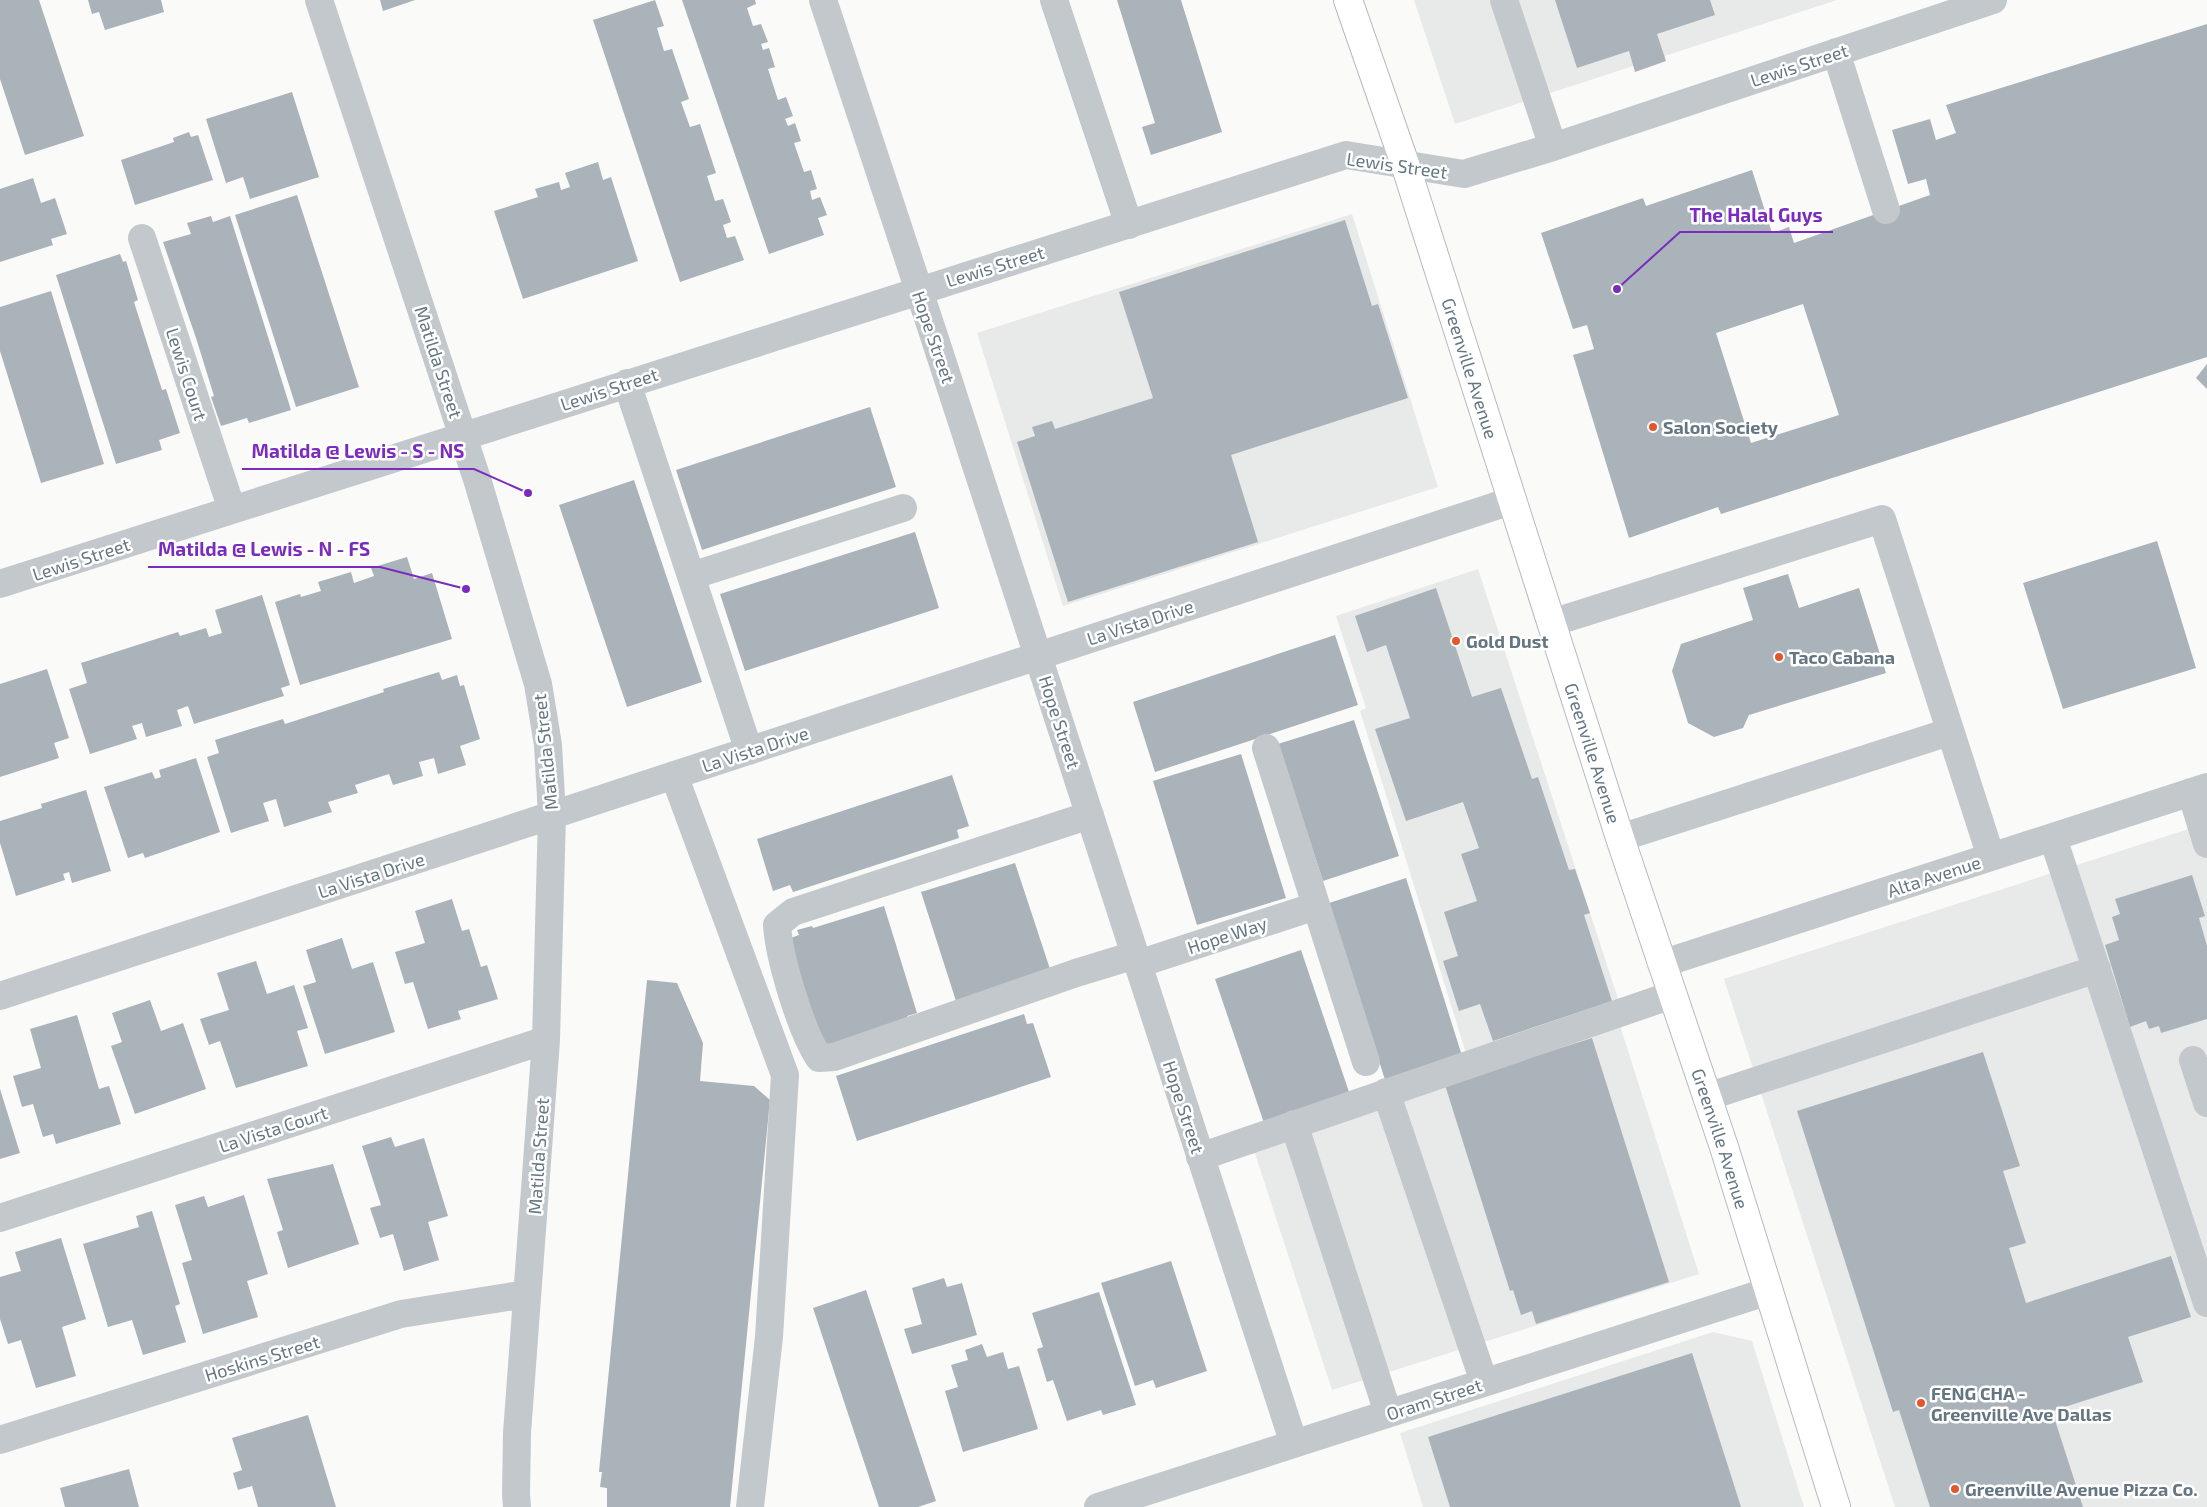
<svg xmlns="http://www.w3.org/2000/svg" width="2207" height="1507" viewBox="0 0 2207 1507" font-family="'Exo 2',sans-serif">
<rect width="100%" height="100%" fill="#fafaf8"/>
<path fill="#e8e9e9" d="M 1414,0 L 1837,0 L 1455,124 Z
M 1352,214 L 1438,487 L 1063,606 L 977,333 Z
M 1478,569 L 1622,1011 L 1616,1013 L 1699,1274 L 1332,1390 L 1248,1132 L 1468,1060 L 1360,711 L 1366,708 L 1336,616 Z
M 2207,823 L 2207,1507 L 1895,1507 L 1724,979 Z
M 1713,1332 L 1752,1341 L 1804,1507 L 1423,1507 L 1400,1433 Z"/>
<path fill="#aab3b9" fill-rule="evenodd" d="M 0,0 L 39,0 L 84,136 L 25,155 L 0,79 Z
M 88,0 L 161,0 L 164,12 L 105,30 L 99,12 L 92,14 Z
M 380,0 L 415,0 L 383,11 Z
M 655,0 L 664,26 L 657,28 L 664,51 L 672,49 L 689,99 L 681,102 L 690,127 L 700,124 L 716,173 L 707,176 L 715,201 L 723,199 L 731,222 L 723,225 L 727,238 L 735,236 L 744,260 L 680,282 L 593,20 Z
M 682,0 L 755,0 L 756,4 L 747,8 L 753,26 L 761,24 L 768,42 L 761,44 L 763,50 L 769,48 L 775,67 L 768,69 L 778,100 L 786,97 L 793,116 L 785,119 L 788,126 L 795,123 L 801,141 L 794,143 L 804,172 L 811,170 L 817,189 L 810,191 L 812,200 L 820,197 L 827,215 L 818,218 L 824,235 L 769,254 Z
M 1117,0 L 1181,0 L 1222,132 L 1151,155 L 1142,127 L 1155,123 Z
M 1555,0 L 1710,0 L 1715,15 L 1657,34 L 1666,61 L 1635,72 L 1629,51 L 1577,68 Z
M 2207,24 L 2207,357 L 1721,514 L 1718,507 L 1629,538 L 1573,355 L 1594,349 L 1587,325 L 1573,329 L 1541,233 L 1643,198 L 1646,206 L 1752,170 L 1772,233 L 1789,227 L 1794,243 L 1930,195 L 1926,179 L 1908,184 L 1892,130 L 1930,119 L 1936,140 L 1956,133 L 1946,105 ZM 1803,304 L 1839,415 L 1751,443 L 1716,333 Z
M 292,92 L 319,177 L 250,199 L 243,177 L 226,183 L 206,119 Z
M 189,132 L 191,137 L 198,135 L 213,180 L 135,205 L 121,160 L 174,142 L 173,138 Z
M 598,162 L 603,180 L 611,177 L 638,261 L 523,299 L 494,211 L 538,197 L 535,189 L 559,182 L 561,190 L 570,187 L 565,173 Z
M 33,178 L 41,203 L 55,198 L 67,234 L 51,239 L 53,245 L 0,262 L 0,189 Z
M 297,195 L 359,387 L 296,407 L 235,215 Z
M 211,216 L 213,222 L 230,216 L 291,410 L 249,423 L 247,418 L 221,426 L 211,397 L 214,396 L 196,338 L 163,242 L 191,234 L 187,223 Z
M 1345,220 L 1372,306 L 1378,304 L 1408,398 L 1231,455 L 1258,542 L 1068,602 L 1017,442 L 1035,436 L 1032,427 L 1052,421 L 1055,429 L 1153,398 L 1119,292 Z
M 120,254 L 123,262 L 126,261 L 138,300 L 134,302 L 162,390 L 166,389 L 180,433 L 159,440 L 162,450 L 116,464 L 56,275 Z
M 51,291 L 104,464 L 41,483 L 0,351 L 0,307 Z
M 2207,364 L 2207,389 L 2196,378 Z
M 870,407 L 896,487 L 702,550 L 676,470 Z
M 634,480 L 702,682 L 627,707 L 559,505 Z
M 915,532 L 939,608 L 745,671 L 720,594 Z
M 2157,541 L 2196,668 L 2063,709 L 2023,583 Z
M 407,557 L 414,579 L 432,573 L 452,639 L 300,685 L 275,602 L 300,594 L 301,597 L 321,591 L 318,582 L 351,572 L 354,583 L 374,576 L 371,568 Z
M 1788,574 L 1799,608 L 1859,588 L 1886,673 L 1749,715 L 1743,728 L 1714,737 L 1688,723 L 1672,671 L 1681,644 L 1753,620 L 1743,588 Z
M 1436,588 L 1472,697 L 1501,688 L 1532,779 L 1538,777 L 1569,870 L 1575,869 L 1590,913 L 1584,915 L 1612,1001 L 1493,1041 L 1480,1004 L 1459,1011 L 1443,961 L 1458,956 L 1444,912 L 1477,901 L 1461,854 L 1479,848 L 1463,802 L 1406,821 L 1375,729 L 1410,718 L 1386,645 L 1367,652 L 1355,616 Z
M 262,595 L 290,685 L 281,688 L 284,696 L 194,724 L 188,706 L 177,710 L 182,726 L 146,737 L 142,723 L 132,726 L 137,739 L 90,754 L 69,689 L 87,683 L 81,663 L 178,632 L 180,636 L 206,628 L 209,637 L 222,633 L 215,610 Z
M 1335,635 L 1358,705 L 1155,772 L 1133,702 Z
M 47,669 L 69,738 L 54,743 L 59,758 L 0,777 L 0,684 Z
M 439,672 L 442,680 L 457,675 L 460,686 L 464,685 L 480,739 L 460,746 L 466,765 L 438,774 L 434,758 L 419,762 L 423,776 L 393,785 L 389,774 L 355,785 L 358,793 L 328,802 L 332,812 L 284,827 L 276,799 L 263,803 L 269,821 L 231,833 L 207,757 L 219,753 L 215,740 L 283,719 L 285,724 L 384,692 L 383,689 Z
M 1354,720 L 1399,856 L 1323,881 L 1278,744 Z
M 1241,754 L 1286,898 L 1197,925 L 1153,781 Z
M 196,758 L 220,832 L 145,858 L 143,853 L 128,858 L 104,787 L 152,772 L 155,779 L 161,777 L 159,770 Z
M 952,775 L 969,826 L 957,830 L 959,838 L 793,892 L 790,885 L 773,891 L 757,839 Z
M 86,790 L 111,871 L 72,883 L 69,872 L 63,874 L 65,880 L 16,896 L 0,843 L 0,821 L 42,808 L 41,804 Z
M 1015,863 L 1050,969 L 956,1001 L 921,892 Z
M 2192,875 L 2205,916 L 2199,918 L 2207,946 L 2207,1019 L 2161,1033 L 2159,1026 L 2149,1029 L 2146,1021 L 2130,1027 L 2105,945 L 2119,940 L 2112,917 L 2120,914 L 2115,899 Z
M 1406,878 L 1463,1059 L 1386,1083 L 1329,903 Z
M 452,899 L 462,931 L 469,929 L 481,967 L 487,965 L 498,999 L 458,1011 L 461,1019 L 428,1029 L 413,982 L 405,984 L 395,952 L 425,943 L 415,911 Z
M 884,906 L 917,1013 L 907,1016 L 909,1022 L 822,1047 L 788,939 L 799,935 L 797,930 L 812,926 L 813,928 Z
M 342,938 L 352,969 L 373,962 L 395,1032 L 325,1054 L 303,986 L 316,982 L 306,950 Z
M 1301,950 L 1350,1095 L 1264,1123 L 1215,979 Z
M 256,961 L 267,994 L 294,985 L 308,1028 L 297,1031 L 308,1066 L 236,1088 L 220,1041 L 209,1045 L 200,1019 L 229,1010 L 217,973 Z
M 647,980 L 677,983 L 703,1043 L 700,1081 L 754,1086 L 770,1100 L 730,1507 L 607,1507 L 607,1488 L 600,1487 L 602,1472 L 599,1472 Z
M 150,1000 L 161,1031 L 183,1023 L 206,1089 L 135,1114 L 111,1046 L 122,1042 L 112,1013 Z
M 1024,1014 L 1027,1024 L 1033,1023 L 1051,1077 L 857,1141 L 836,1076 Z
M 77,1015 L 99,1089 L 109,1086 L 121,1124 L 56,1144 L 53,1134 L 43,1137 L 33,1104 L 22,1107 L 13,1076 L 41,1068 L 30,1029 Z
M 1592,1038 L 1669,1282 L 1536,1324 L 1532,1311 L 1521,1315 L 1513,1290 L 1510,1291 L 1445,1085 Z
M 1983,1052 L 2020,1166 L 2003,1171 L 2026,1243 L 2009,1248 L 2026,1303 L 2171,1256 L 2191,1317 L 2128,1337 L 2143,1382 L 2052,1411 L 2083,1507 L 1930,1507 L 1899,1410 L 1893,1412 L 1797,1111 Z
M 0,1089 L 20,1153 L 0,1159 Z
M 391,1137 L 395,1147 L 424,1138 L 448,1216 L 428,1222 L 439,1260 L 404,1271 L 393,1234 L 380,1238 L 370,1208 L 381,1205 L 362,1146 Z
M 333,1164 L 359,1244 L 288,1268 L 277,1232 L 283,1230 L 267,1179 Z
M 244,1195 L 268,1274 L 247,1281 L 258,1317 L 203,1334 L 182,1263 L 192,1260 L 175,1205 L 204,1196 L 208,1207 Z
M 152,1211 L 180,1304 L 175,1306 L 186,1342 L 143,1355 L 132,1320 L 108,1327 L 83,1244 L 139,1227 L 136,1216 Z
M 61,1238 L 86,1319 L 62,1327 L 76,1376 L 36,1388 L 21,1340 L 8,1344 L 0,1319 L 0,1277 L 21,1271 L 15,1252 Z
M 1171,1261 L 1207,1371 L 1156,1388 L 1153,1380 L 1135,1386 L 1101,1283 Z
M 944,1278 L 947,1287 L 962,1283 L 977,1335 L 912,1354 L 904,1329 L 922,1324 L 912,1288 Z
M 866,1290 L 936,1501 L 918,1507 L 879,1507 L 813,1308 Z
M 1099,1292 L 1136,1405 L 1103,1415 L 1101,1410 L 1067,1421 L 1053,1380 L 1047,1382 L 1037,1349 L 1043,1347 L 1032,1313 Z
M 982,1344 L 987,1357 L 1003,1352 L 1008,1369 L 1019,1366 L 1038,1429 L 963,1452 L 945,1391 L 958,1387 L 951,1365 L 968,1360 L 965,1350 Z
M 1692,1353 L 1741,1507 L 1450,1507 L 1428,1437 Z
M 308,1415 L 336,1507 L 258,1507 L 252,1486 L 238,1490 L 233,1473 L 242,1470 L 232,1438 Z
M 129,1469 L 139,1507 L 65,1507 L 60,1488 Z"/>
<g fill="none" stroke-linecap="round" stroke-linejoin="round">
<g stroke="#b5babe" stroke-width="30">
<g id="major">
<path id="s1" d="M 1348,0 L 1405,164 L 1620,838 L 1724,1147 L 1836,1507"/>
</g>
</g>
<path stroke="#c3c8cc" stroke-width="28" d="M 319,0 L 477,479 L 538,684 L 548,745 L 552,815 L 546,1040 L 517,1433 L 516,1494 L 517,1507
M 823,0 L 934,336 L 1294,1444
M 1054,0 L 1129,225
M 1504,0 L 1553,147
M 1836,52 L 1886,210
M 142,238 L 232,510
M 627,383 L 749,751
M 691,576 L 903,508
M 0,584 L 1346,155 L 1464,174 L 1553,147 L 1993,0
M 1551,623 L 1882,519 L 1991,857
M 1266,748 L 1366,1062
M 674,775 L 785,1075 L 769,1337 L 750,1507
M 2191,792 L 2207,844
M 1090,815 L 793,912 L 777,925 C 779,958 801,1031 819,1058 L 834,1057 L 1076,973 L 1135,955
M 1620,838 L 1949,732
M 2053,838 L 2207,1303
M 1138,964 L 1316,906
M 1661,964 L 2207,787
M 0,996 L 1511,501
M 2193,1060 L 2207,1103
M 1386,1092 L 1484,1382
M 1707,1097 L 2097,969
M 1294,1124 L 1388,1413
M 1200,1157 L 1672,995
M 0,1218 L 546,1040
M 0,1440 L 401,1314 L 527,1294
M 1098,1507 L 1769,1291"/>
<use href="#major" stroke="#fff" stroke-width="28"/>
</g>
<g fill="#e4572e" stroke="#fff" stroke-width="2">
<circle cx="1653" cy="427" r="5"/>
<circle cx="1456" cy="641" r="5"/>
<circle cx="1779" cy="657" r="5"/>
<circle cx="1921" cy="1403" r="5"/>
<circle cx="1955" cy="1489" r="5"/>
</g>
<g text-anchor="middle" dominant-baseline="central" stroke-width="5" stroke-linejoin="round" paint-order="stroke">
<g font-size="18" fill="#657683" stroke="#fff">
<text transform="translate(1799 65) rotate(-18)">Lewis Street</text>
<text transform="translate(1397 165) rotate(8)">Lewis Street</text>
<text transform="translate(995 266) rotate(-17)">Lewis Street</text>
<text transform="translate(934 337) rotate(71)">Hope Street</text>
<text transform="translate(439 362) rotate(72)">Matilda Street</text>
<text stroke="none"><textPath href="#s1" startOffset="388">Greenville Avenue</textPath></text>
<text transform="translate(187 374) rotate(72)">Lewis Court</text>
<text transform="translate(609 389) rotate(-18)">Lewis Street</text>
<text transform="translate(81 559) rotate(-18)">Lewis Street</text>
<text transform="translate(1140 622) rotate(-18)">La Vista Drive</text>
<text transform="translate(1060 722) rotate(72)">Hope Street</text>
<text transform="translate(755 749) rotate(-18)">La Vista Drive</text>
<text transform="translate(545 752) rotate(-96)">Matilda Street</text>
<text stroke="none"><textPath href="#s1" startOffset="792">Greenville Avenue</textPath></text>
<text transform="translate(371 875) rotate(-18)">La Vista Drive</text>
<text transform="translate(1934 876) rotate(-18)">Alta Avenue</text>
<text transform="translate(1227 935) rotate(-18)">Hope Way</text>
<text transform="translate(1184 1107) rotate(72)">Hope Street</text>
<text transform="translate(273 1129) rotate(-18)">La Vista Court</text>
<text stroke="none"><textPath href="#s1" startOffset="1198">Greenville Avenue</textPath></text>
<text transform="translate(538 1156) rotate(-86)">Matilda Street</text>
<text transform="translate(262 1358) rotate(-17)">Hoskins Street</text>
<text transform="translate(1434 1399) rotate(-18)">Oram Street</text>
</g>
<g font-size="18" font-weight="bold" fill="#657683" stroke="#fff" text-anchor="start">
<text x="1663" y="427">Salon Society</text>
<text x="1466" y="641">Gold Dust</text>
<text x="1789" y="657">Taco Cabana</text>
<text x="1931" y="1393">FENG CHA -<tspan x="1931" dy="21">Greenville Ave Dallas</tspan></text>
<text x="1965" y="1489">Greenville Avenue Pizza Co.</text>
</g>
</g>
<path fill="none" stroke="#7b2cbf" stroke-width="2" d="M1617 289L1680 232H1833M528 493L474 469H242M466 589L380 567H148"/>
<g fill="#7b2cbf" stroke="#fff" stroke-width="2">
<circle cx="1617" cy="289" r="5"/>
<circle cx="528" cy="493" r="5"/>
<circle cx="466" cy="589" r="5"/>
</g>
<g font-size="19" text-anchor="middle" font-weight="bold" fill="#7b2cbf" stroke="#fff" stroke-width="5" stroke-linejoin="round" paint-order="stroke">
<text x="1756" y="222">The Halal Guys</text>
<text x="358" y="458">Matilda @ Lewis - S - NS</text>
<text x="264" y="556">Matilda @ Lewis - N - FS</text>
</g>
</svg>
